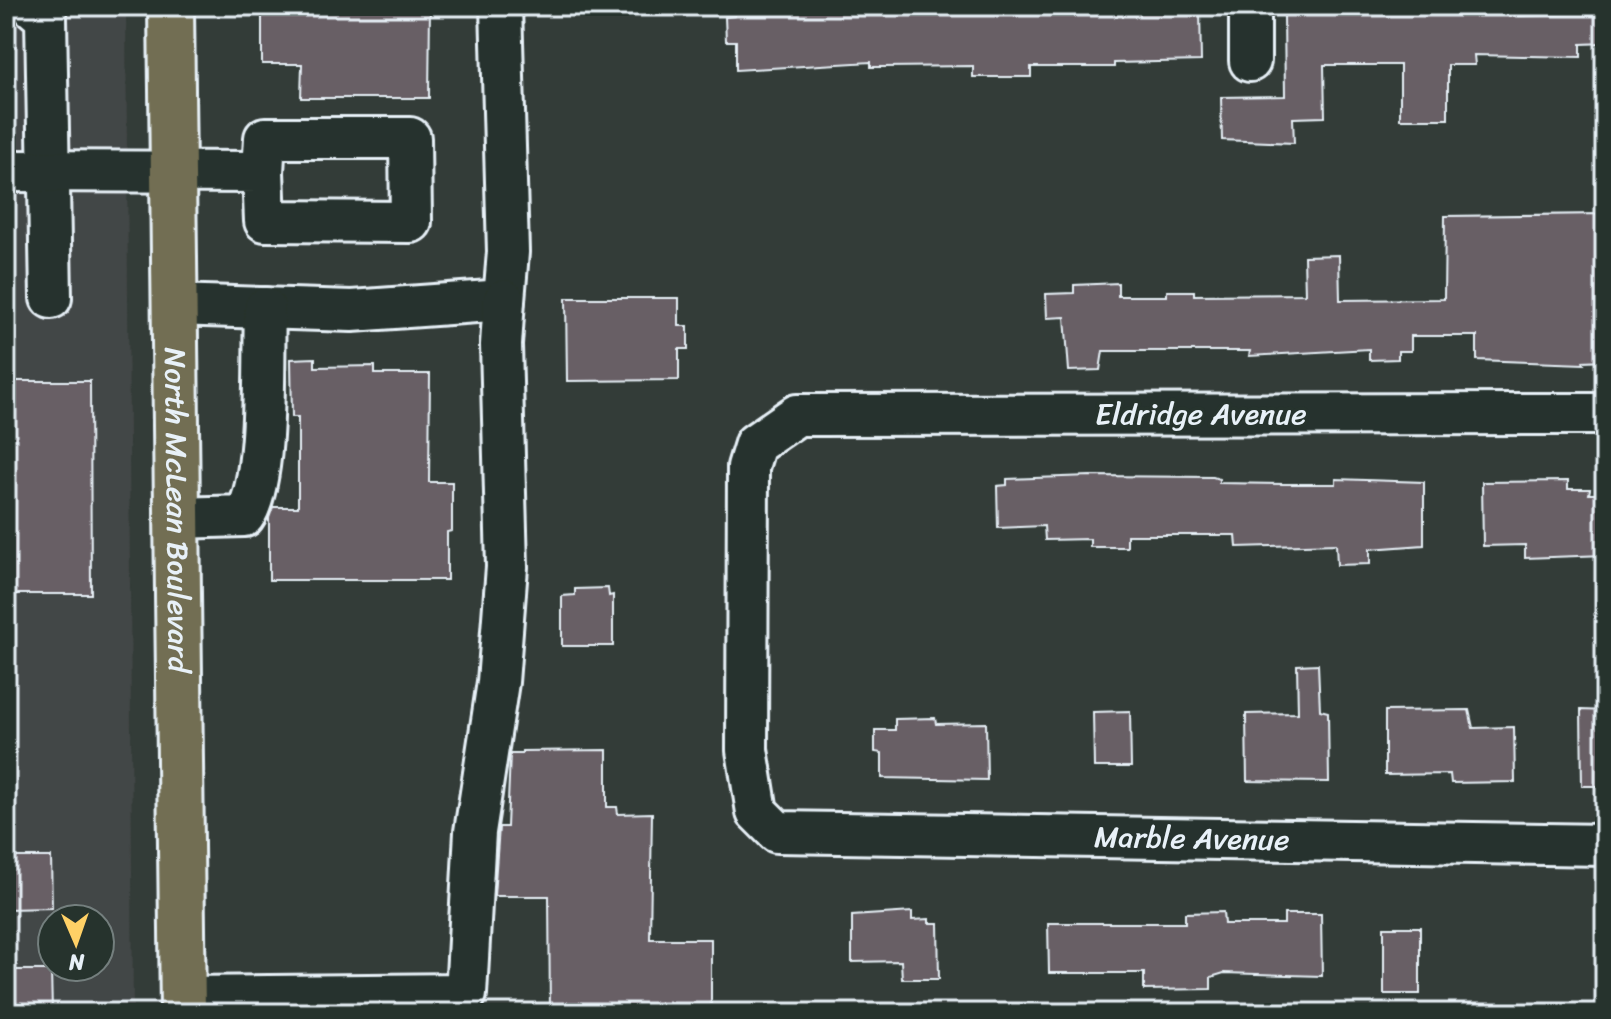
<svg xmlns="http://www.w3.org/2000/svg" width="1611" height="1019" viewBox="0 0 1611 1019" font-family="Sriracha,sans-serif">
<rect width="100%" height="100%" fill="#333c38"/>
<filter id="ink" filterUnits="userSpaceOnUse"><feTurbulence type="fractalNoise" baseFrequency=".0125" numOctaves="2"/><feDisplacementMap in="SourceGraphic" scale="16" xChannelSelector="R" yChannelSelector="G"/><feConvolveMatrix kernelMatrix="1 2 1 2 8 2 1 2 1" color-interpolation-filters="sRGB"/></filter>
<g filter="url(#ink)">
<path fill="#434646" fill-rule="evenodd" d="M 6,6 L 126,6 L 133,1013 L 6,1013 ZM 52,919 L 100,919 L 100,967 L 52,967 Z"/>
<path fill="#685f65" stroke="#e8f1f8" stroke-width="2" d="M 262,6 L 430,6 L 429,98 L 301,98 L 302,64 L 262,64 Z
M 894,6 L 1132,6 L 1132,11 L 1200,9 L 1201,61 L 1114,63 L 1114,67 L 1031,67 L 1031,77 L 973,77 L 973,66 L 884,67 L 871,67 L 871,62 L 736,70 L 736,41 L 726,41 L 725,17 L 735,16 L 735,8 Z
M 1374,6 L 1518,6 L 1518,16 L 1605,13 L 1605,43 L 1581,44 L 1581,57 L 1474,55 L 1475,65 L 1448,65 L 1448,119 L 1400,119 L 1400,65 L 1324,65 L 1325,117 L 1293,118 L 1294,143 L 1222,140 L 1221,97 L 1285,96 L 1284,16 L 1290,12 L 1362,11 L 1362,7 Z
M 1605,214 L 1605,360 L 1583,361 L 1584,364 L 1477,360 L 1477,336 L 1411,336 L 1411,351 L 1398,351 L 1398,359 L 1369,360 L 1369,349 L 1249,356 L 1250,351 L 1103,351 L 1100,370 L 1069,371 L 1065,317 L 1047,318 L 1046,294 L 1074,293 L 1074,285 L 1118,283 L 1118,296 L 1167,296 L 1167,291 L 1194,291 L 1194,295 L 1305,294 L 1304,256 L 1339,255 L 1340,300 L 1444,299 L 1445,216 Z
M 566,298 L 679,298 L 679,326 L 688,326 L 688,349 L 679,349 L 679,380 L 567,381 Z
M 315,358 L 315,367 L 375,366 L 375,374 L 430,374 L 429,482 L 452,482 L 452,531 L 447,532 L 447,580 L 269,580 L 269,518 L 273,507 L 298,507 L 298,417 L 292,417 L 291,359 Z
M 6,381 L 90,381 L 91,594 L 6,594 Z
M 1090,476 L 1213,477 L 1219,479 L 1219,483 L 1286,484 L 1336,484 L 1336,479 L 1424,482 L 1424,545 L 1370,549 L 1370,564 L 1337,565 L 1336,544 L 1237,547 L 1236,535 L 1127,535 L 1127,547 L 1090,547 L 1090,539 L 1045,540 L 1044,526 L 998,528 L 997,486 L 1007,485 L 1007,479 Z
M 1568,481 L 1568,489 L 1590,489 L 1589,494 L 1605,494 L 1605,555 L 1525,558 L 1525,545 L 1483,546 L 1482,482 Z
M 608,588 L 609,596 L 613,595 L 613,646 L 562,646 L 562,596 L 575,595 L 575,589 Z
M 1318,664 L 1320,710 L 1328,712 L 1329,782 L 1247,781 L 1246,714 L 1298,713 L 1297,665 Z
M 1469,710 L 1473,728 L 1514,727 L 1515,782 L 1451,783 L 1450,774 L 1385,775 L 1385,711 Z
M 1581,710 L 1605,711 L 1605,786 L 1582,786 Z
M 1130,711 L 1131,767 L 1094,767 L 1093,712 Z
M 935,718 L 936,724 L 986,723 L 987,780 L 882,778 L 882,753 L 875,752 L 875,730 L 895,730 L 895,719 Z
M 607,750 L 607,807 L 617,807 L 618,814 L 652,813 L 650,939 L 711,939 L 711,1013 L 550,1013 L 549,896 L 494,896 L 499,827 L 507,827 L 510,754 L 522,754 L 522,751 Z
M 6,857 L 51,857 L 52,908 L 6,909 Z
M 912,912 L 912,920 L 929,919 L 929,923 L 938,923 L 939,979 L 902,979 L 901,961 L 852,962 L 852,916 Z
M 1223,912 L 1224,924 L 1284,924 L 1284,914 L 1321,914 L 1322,976 L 1224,973 L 1211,977 L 1211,989 L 1144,990 L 1144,973 L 1049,973 L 1048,923 L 1185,923 L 1185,913 Z
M 1384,927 L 1420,927 L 1420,994 L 1384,994 Z
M 6,970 L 51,970 L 52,1011 L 6,1012 Z"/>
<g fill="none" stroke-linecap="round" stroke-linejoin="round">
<g stroke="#e8f1f8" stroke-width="46">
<g id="minor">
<path d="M 32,6 L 46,18 L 51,298"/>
<path d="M 1250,6 L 1250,61"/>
<path d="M 6,171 L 263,172 L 265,221 L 411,222 L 410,138 L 265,138 L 263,172"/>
<path d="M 174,305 L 352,311 L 504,300 L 508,252 L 501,6"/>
<path id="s1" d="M 1605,414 L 797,415 L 755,444 L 748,467 L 747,750 L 757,812 L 777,832 L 1605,845"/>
<path d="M 177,518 L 244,516 C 269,482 263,355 265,308"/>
<path d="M 183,997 L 466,994 L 475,832 L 498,682 L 507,567 L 501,345 L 504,300"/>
</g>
</g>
<g stroke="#e8f1f8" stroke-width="50">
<g id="major">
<path id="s2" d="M 171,6 L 183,1013"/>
</g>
</g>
<use href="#minor" stroke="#26332d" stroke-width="40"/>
<use href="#major" stroke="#726e52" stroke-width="44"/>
</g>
</g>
<g text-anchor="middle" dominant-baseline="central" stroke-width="7" stroke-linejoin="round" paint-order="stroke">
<g font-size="30" fill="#e8f1f8" stroke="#26332d">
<text x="1201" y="414">Eldridge Avenue</text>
<text stroke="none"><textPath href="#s2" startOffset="504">North McLean Boulevard</textPath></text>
<text stroke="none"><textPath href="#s1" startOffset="1672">Marble Avenue</textPath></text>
</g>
</g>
<rect width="1611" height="1019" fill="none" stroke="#26332d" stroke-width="32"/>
<rect x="16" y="16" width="1579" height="987" fill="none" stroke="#e8f1f8" stroke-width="3" filter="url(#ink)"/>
<g transform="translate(76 943) rotate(178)"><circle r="38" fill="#26332d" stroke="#747f7e" stroke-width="2"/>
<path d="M0-6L14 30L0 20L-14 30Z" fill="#ffd166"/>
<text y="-12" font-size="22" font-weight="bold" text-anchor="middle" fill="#e8f1f8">N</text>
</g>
</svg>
